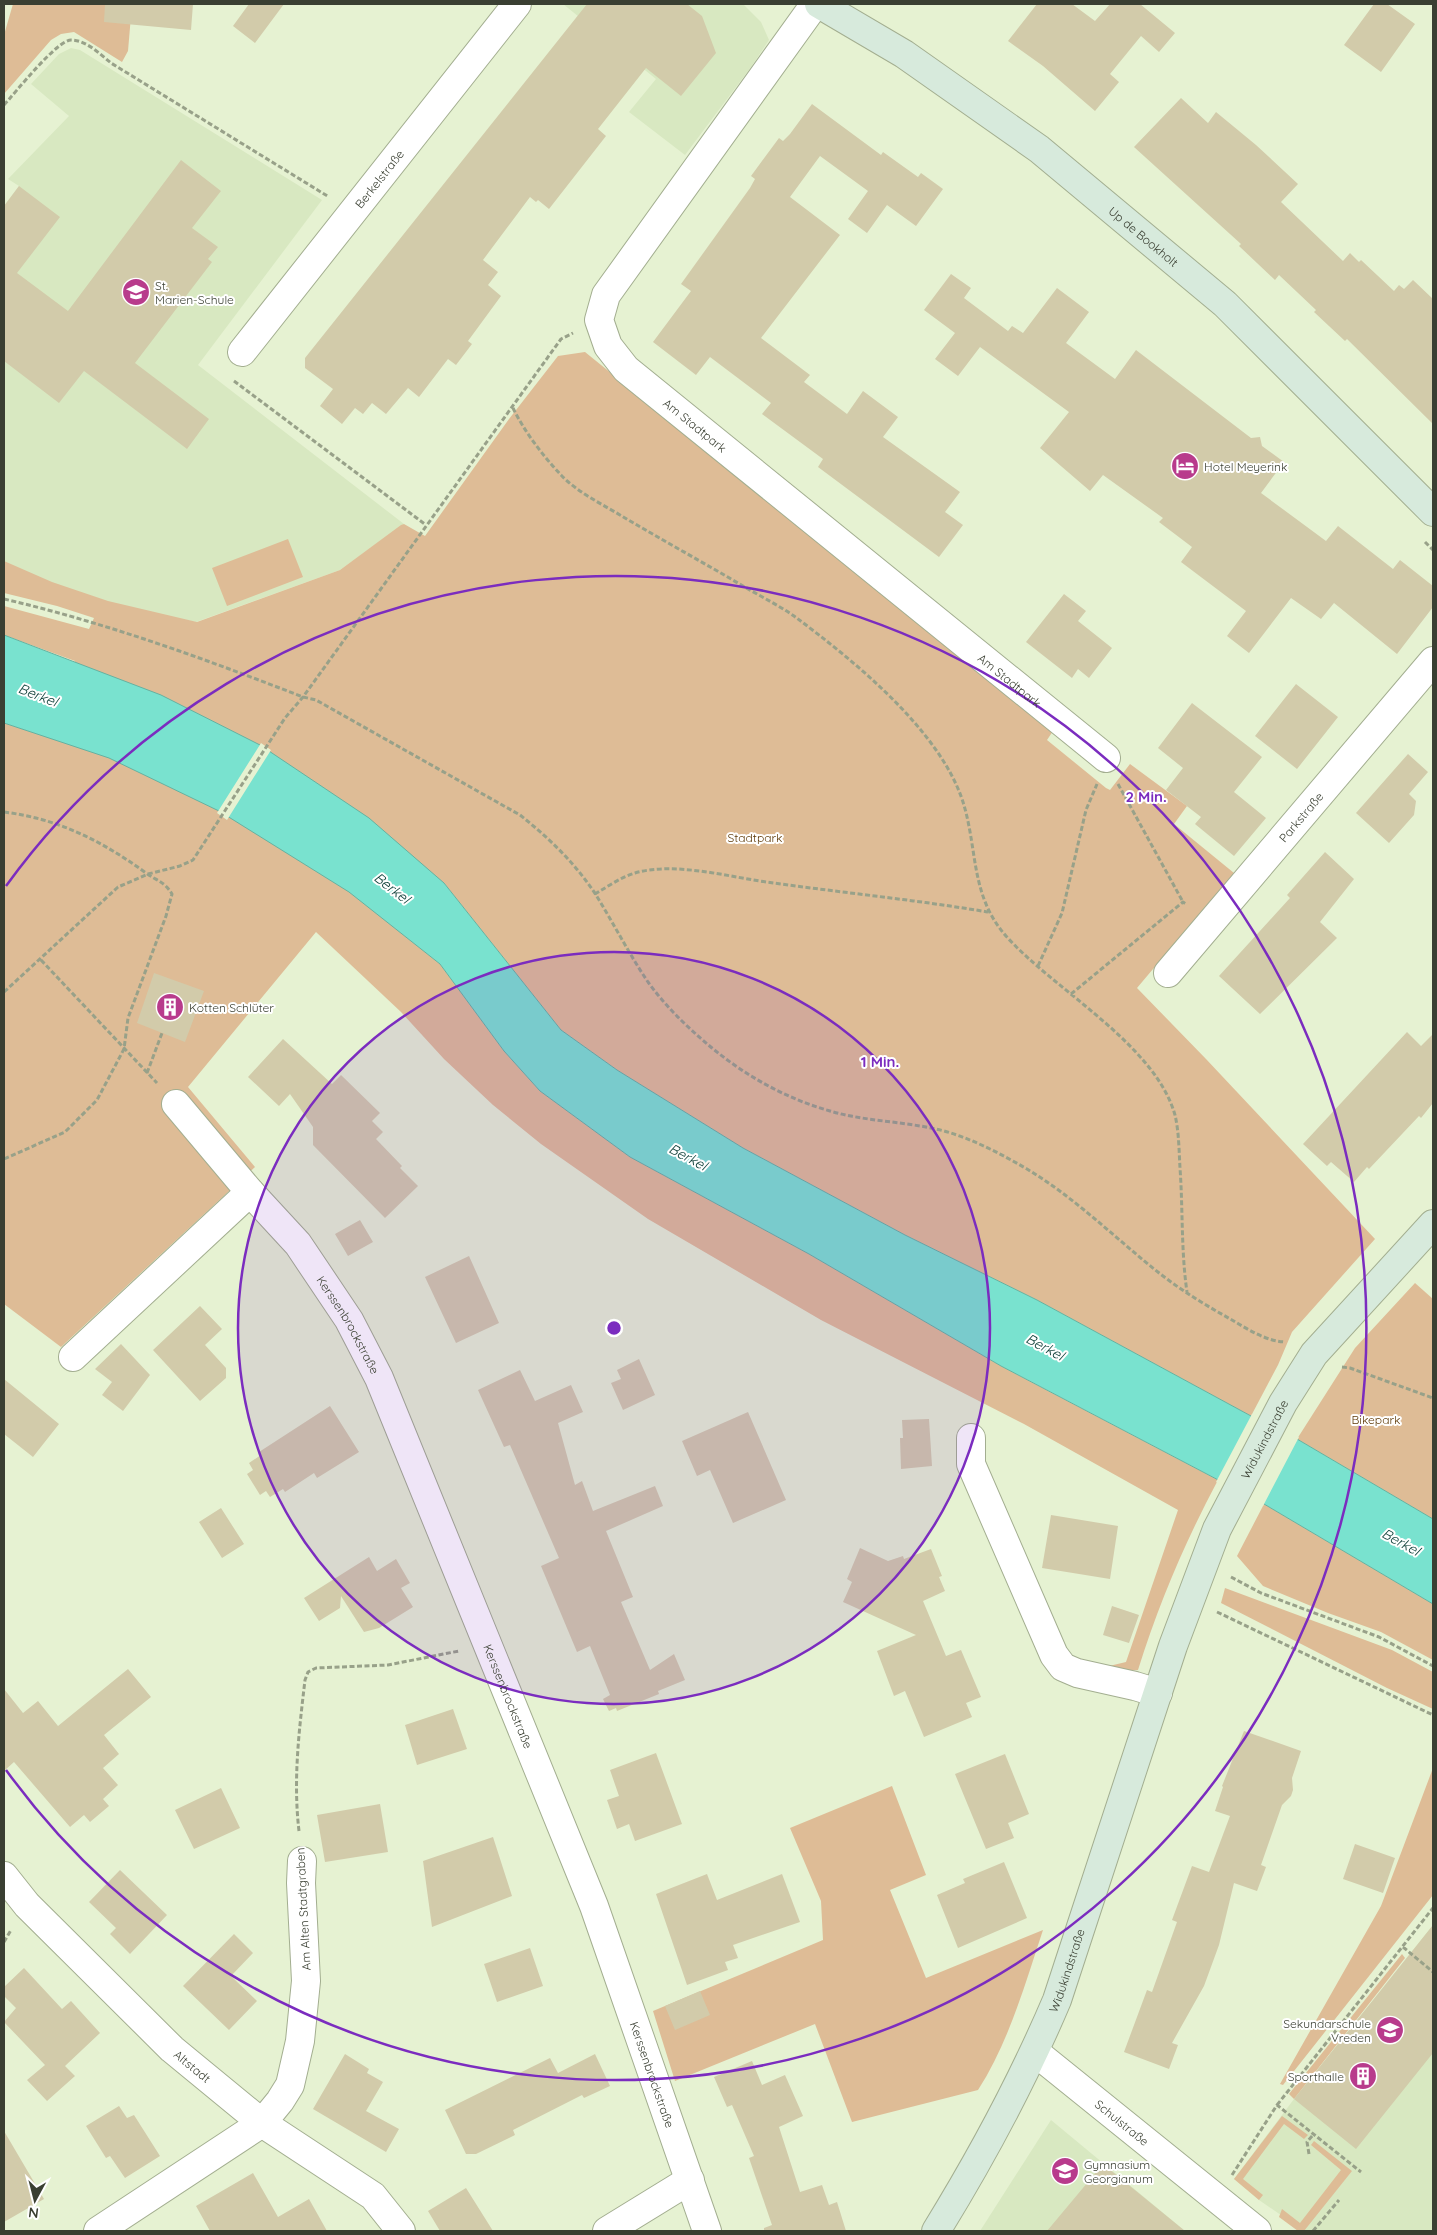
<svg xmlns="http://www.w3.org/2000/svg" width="1437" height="2235" viewBox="0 0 1437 2235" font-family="Quicksand,sans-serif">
<rect width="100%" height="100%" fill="#e6f2d2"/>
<path fill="#d8e8c1" d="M 563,4 L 743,4 L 761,22 L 769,40 L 751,67 L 685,155 L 629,112 L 656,79 Z
M 71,48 L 80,50 L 322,200 L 198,365 L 404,524 L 340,570 L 196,622 L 4,581 L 4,206 L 19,186 L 8,179 L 69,116 L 31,84 L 59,54 Z
M 1433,1925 L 1433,2231 L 1304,2231 L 1259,2200 L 1234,2179 L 1294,2099 Z
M 1051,2120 L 1185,2231 L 980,2231 Z"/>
<path fill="#debc96" d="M 13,4 L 132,4 L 128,51 L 122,62 L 74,32 L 61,34 L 51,40 L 4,94 L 4,35 Z
M 585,352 L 1053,731 L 1047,740 L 1106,788 L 1110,790 L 1130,764 L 1187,806 L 1174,824 L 1234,873 L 1137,988 L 1206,1059 L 1375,1239 L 1292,1332 L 1278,1365 L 1251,1416 L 1037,1300 L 905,1235 L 743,1148 L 617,1070 L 561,1030 L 444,883 L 350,892 L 440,964 L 504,1051 L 540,1091 L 630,1157 L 809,1254 L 1001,1366 L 1218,1480 C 1185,1542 1159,1603 1138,1670 L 1123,1671 L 1105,1667 L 1126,1662 L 1178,1510 L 1024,1424 L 821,1320 L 648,1219 L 541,1144 L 493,1105 L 444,1059 L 401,1012 L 316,932 L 188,1087 L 255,1167 L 61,1347 L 4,1304 L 4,723 L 42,735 L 75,661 L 4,635 L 4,606 L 89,629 L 94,618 L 57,606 L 4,593 L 4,561 L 52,582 L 108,601 L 197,622 L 340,570 L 401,525 L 404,524 L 425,536 L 509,419 L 558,356 Z
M 288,539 L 303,577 L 227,606 L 212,568 Z
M 1415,1283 L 1433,1299 L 1433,1519 L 1297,1439 L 1355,1348 Z
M 1264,1504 L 1433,1604 L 1433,1660 L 1381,1632 L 1328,1613 L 1263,1586 L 1237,1556 Z
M 1225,1588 L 1392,1650 L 1433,1672 L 1433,1709 L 1387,1688 L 1221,1603 Z
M 1433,1768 L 1433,1895 L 1283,2085 L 1280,2084 L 1381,1906 Z
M 892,1786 L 926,1875 L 890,1890 L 926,1978 L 1043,1930 C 1025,1984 1009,2042 978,2090 L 852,2122 L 815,2024 L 675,2081 L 653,2011 L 823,1940 L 821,1901 L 790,1828 Z
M 1402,1954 L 1405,1958 L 1294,2099 L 1289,2094 Z
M 1282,2116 L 1308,2135 L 1304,2139 L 1284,2124 L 1243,2179 L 1263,2195 L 1259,2200 L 1234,2179 Z
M 1314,2141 L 1352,2171 L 1304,2231 L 1298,2231 L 1279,2217 L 1282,2209 L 1300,2223 L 1341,2170 L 1311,2145 Z"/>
<path fill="#79e2cf" stroke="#66b1a0" d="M 4,635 L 161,695 L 260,745 L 369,818 L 444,883 L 561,1030 L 617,1070 L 743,1148 L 905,1235 L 1037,1300 L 1251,1416 L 1297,1439 L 1433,1519 L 1433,1604 L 1264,1504 L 1001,1366 L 809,1254 L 630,1157 L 540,1091 L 504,1051 L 440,964 L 349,892 L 219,811 L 109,758 L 4,723 Z"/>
<path fill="#e6f2d2" d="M 261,743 L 271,750 L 227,820 L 217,813 Z
M 1252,1414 L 1299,1437 L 1263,1506 L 1216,1482 Z"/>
<path fill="#d2cbaa" d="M 105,4 L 193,4 L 191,30 L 104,22 Z
M 249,4 L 284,4 L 255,43 L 233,26 Z
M 587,4 L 687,4 L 702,16 L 716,53 L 681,96 L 646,68 L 598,129 L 606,136 L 549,209 L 538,200 L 536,202 L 530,197 L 483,260 L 498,272 L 488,285 L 501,296 L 468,341 L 472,344 L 456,365 L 448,359 L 419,397 L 408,388 L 386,414 L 372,403 L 363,414 L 355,408 L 342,424 L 320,406 L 333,389 L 305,368 L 305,358 Z
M 1037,4 L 1072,4 L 1095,21 L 1110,4 L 1140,4 L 1175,33 L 1159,52 L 1141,36 L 1110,74 L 1119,82 L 1095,111 L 1043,66 L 1008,41 Z
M 1374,4 L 1387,4 L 1415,24 L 1381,72 L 1344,45 Z
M 1181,98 L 1208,123 L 1216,112 L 1256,145 L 1298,184 L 1281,202 L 1343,261 L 1350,253 L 1359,262 L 1361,260 L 1394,291 L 1399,285 L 1404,289 L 1413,280 L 1433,299 L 1433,424 L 1347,339 L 1345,341 L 1314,312 L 1316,310 L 1279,275 L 1275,280 L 1239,246 L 1241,244 L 1134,147 Z
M 812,104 L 881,155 L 883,152 L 918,177 L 921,173 L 943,189 L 916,226 L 887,205 L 867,233 L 848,219 L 868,191 L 820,156 L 790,197 L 840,235 L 761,338 L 810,375 L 804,382 L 847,414 L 863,391 L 898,417 L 883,437 L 960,492 L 945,512 L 963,525 L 939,557 L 818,467 L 823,459 L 762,414 L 771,403 L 710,357 L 696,375 L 653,342 L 691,291 L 681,284 L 750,188 L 755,179 L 751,176 L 779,138 L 783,141 L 790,134 Z
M 181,160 L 221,191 L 192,228 L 218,247 L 208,259 L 212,262 L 135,363 L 209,419 L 187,449 L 84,371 L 59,403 L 4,361 L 4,206 L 19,186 L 60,217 L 17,273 L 68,311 Z
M 951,274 L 971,288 L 964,298 L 1008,331 L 1012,326 L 1023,333 L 1057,288 L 1089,312 L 1066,343 L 1115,379 L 1136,350 L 1251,438 L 1260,437 L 1262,446 L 1284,462 L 1261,493 L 1326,541 L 1338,526 L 1393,569 L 1400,560 L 1433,586 L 1433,607 L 1397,654 L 1334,603 L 1321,619 L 1291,598 L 1249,653 L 1227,636 L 1246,611 L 1181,562 L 1192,547 L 1159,522 L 1163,518 L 1103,475 L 1090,491 L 1040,448 L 1069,412 L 980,347 L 958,376 L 935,359 L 955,333 L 924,310 Z
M 1064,594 L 1086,611 L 1078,621 L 1112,648 L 1089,678 L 1078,669 L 1072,678 L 1026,642 Z
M 1296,684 L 1338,717 L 1297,769 L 1255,736 Z
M 1192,703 L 1262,757 L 1234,792 L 1266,818 L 1234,856 L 1195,824 L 1201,817 L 1166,790 L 1183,768 L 1158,748 Z
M 1408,754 L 1428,772 L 1409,794 L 1416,801 L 1414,815 L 1389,843 L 1356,813 Z
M 1325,852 L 1354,879 L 1320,922 L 1337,938 L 1260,1014 L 1219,976 L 1290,898 L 1287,895 Z
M 154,973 L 204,991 L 185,1042 L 137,1023 Z
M 1407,1032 L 1421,1046 L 1433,1034 L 1433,1103 L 1421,1118 L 1419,1116 L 1369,1169 L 1367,1167 L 1354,1182 L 1331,1162 L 1327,1166 L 1303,1144 Z
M 283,1039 L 332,1084 L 341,1075 L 380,1113 L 372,1121 L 383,1132 L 376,1139 L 402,1166 L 400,1168 L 418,1186 L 385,1218 L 313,1145 L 313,1127 L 290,1094 L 279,1106 L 248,1077 Z
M 360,1220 L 373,1242 L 348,1256 L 335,1234 Z
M 469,1256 L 499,1323 L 456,1343 L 425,1277 Z
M 200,1306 L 222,1329 L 205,1345 L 226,1368 L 226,1378 L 200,1401 L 153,1350 Z
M 121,1344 L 150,1375 L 123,1411 L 102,1395 L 112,1382 L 95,1369 Z
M 639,1359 L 655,1395 L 623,1410 L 611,1383 L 621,1379 L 617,1370 Z
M 520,1370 L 535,1401 L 571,1385 L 583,1412 L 558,1423 L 575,1485 L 582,1481 L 593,1511 L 655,1486 L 663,1506 L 606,1531 L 633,1597 L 621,1602 L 650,1670 L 674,1654 L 685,1680 L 658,1691 L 659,1694 L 617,1711 L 616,1708 L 609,1711 L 603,1699 L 610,1695 L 590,1646 L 577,1652 L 541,1566 L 559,1558 L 510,1445 L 504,1447 L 478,1390 Z
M 4,1379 L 59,1424 L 33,1457 L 4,1434 Z
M 330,1406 L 359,1452 L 317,1478 L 314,1473 L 285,1492 L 283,1489 L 270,1497 L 266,1491 L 260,1495 L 247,1474 L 253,1470 L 249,1463 L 261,1455 L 259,1452 Z
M 748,1412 L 786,1500 L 733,1523 L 710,1470 L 697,1476 L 682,1441 Z
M 929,1419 L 932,1466 L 901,1469 L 900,1438 L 903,1438 L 902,1420 Z
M 221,1508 L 244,1544 L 222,1558 L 199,1522 Z
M 1051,1515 L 1118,1526 L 1110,1579 L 1042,1568 Z
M 860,1548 L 888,1561 L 903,1556 L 904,1559 L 931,1549 L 942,1576 L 939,1577 L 945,1591 L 923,1601 L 946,1656 L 961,1650 L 981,1697 L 966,1703 L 972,1717 L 924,1737 L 905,1691 L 894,1696 L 877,1651 L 916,1635 L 843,1602 L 852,1582 L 847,1579 Z
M 369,1557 L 377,1571 L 396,1559 L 410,1583 L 401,1588 L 413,1607 L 379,1628 L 364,1632 L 341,1596 L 340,1608 L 319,1621 L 304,1598 Z
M 1112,1606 L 1139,1615 L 1129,1643 L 1103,1635 Z
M 128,1669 L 151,1697 L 104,1735 L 119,1754 L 103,1768 L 118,1785 L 103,1799 L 109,1806 L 90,1822 L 84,1815 L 70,1827 L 14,1762 L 4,1771 L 4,1689 L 23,1713 L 38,1701 L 58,1726 Z
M 453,1709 L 467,1749 L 417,1765 L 405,1725 Z
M 1244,1731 L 1301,1751 L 1292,1778 L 1293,1790 L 1291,1796 L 1282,1805 L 1261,1865 L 1266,1867 L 1257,1891 L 1234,1883 L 1219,1945 L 1204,1986 L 1172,2043 L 1178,2045 L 1169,2069 L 1124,2052 L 1147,1990 L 1152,1992 L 1177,1922 L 1172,1920 L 1192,1866 L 1209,1872 L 1230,1816 L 1215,1811 L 1223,1787 L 1222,1786 Z
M 656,1753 L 682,1824 L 635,1841 L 629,1824 L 617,1829 L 607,1800 L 619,1796 L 610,1770 Z
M 1005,1754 L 1029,1814 L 1008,1823 L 1014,1838 L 986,1849 L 955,1774 Z
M 221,1788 L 240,1828 L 194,1849 L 175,1810 Z
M 380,1804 L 388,1852 L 325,1862 L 317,1815 Z
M 493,1837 L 512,1896 L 432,1927 L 423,1861 Z
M 1355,1844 L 1395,1858 L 1383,1893 L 1343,1879 Z
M 1004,1862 L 1027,1918 L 958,1948 L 937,1895 L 965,1883 L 963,1879 Z
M 120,1870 L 167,1915 L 130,1954 L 110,1934 L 116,1928 L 89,1902 Z
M 707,1874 L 717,1900 L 782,1874 L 800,1922 L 733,1945 L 738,1958 L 725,1962 L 728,1970 L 687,1985 L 656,1894 Z
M 1433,1925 L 1433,2053 L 1356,2149 L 1294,2099 Z
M 234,1934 L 253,1953 L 231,1976 L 257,2001 L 229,2030 L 183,1986 Z
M 530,1948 L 543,1986 L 497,2002 L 484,1964 Z
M 24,1968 L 62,2009 L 71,2001 L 100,2033 L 65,2066 L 75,2076 L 47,2101 L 27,2080 L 45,2065 L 4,2022 L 16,2008 L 4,1996 L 4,1987 Z
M 700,1991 L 710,2015 L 675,2030 L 665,2006 Z
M 345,2054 L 369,2069 L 367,2073 L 383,2082 L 366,2111 L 399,2129 L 386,2152 L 313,2109 Z
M 595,2054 L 610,2086 L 584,2098 L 582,2095 L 513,2130 L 515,2135 L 476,2154 L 466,2154 L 445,2110 L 550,2058 L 558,2073 Z
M 752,2061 L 762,2085 L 785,2075 L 803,2116 L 779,2127 L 800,2192 L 822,2185 L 829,2205 L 837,2202 L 846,2231 L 764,2231 L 764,2228 L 772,2225 L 749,2158 L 754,2156 L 732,2105 L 727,2107 L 714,2077 Z
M 119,2106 L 127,2118 L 134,2115 L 160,2156 L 125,2178 L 110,2156 L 106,2158 L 86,2126 Z
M 4,2131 L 44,2199 L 4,2222 Z
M 1103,2164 L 1185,2231 L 1047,2231 Z
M 253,2173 L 278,2217 L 309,2199 L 327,2231 L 210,2231 L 196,2206 Z
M 466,2188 L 493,2231 L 440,2231 L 428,2211 Z"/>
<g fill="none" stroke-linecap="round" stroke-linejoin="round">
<g stroke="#a3ae90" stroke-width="30">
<g id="street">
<path id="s1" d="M 815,4 L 606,295 L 599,320 L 608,346 L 626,369 L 1106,758"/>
<path id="s2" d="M 242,352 L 517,4"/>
<path id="s3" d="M 1168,973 L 1433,661"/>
<path id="s4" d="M 176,1104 L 250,1192 L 298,1244 L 349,1320 L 379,1378 L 594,1906 L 707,2231"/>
<path d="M 73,1357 L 250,1192"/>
<path d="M 971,1438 L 971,1464 L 1054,1655 L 1063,1667 L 1077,1673 L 1135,1686 L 1158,1693"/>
<path id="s5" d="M 4,1876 L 27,1905 L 172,2049 L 262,2123 L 373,2196 L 401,2231"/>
<path id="s6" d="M 1035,2052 L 1257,2231"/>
<path d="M 98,2231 L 262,2123 L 280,2101 L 290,2085 L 300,2041 L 306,1981 L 301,1883 L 302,1861"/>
<path d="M 607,2231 L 690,2180"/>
</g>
</g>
<g stroke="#a3ae90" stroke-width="30">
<g id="secondary">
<path id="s7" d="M 819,4 L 904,54 L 1039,149 L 1225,304 L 1433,512"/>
<path id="s8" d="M 936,2231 C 981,2158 1023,2080 1057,2000 L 1173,1646 L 1217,1529 L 1283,1403 L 1314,1354 L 1433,1224"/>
</g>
</g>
<path stroke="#98a189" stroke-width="3" stroke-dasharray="5 2.5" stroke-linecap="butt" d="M 4,105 C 15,93 57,40 71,40 C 86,40 100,54 111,63 L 329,197
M 234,381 L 426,525
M 513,408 C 524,431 543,456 561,475 C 578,493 604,505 625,518 C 664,541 704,563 743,586 C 760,596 778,605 794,616 C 853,660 940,730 963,802 C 978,850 970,895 1006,936 C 1054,990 1155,1044 1175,1115 C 1179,1132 1179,1151 1180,1168 C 1183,1210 1181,1251 1187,1292
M 1425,542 L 1433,550
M 4,599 C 107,623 205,659 303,697 L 316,700 L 520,815 C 549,838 576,864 596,895 C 614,924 629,954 648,982 C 666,1007 688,1028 712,1048 C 746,1076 787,1099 830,1111 C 867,1122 906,1121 944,1131 C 973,1139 1001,1154 1027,1169 C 1077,1199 1118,1241 1163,1276 C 1185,1293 1209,1307 1232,1320 C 1249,1330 1266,1341 1285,1342
M 1118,784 L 1183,902
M 4,812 C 59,819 102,841 146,873 C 157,881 164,881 172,894 L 166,916 L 128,1018 L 124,1049 L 97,1100 L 65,1132 L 4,1159
M 595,894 C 607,887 621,877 635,873 C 676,861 732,878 774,883 C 845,893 917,900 988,912
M 41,960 L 157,1083
M 1038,966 L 1062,913 L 1086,810 L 1097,784
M 4,992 L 118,887 L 148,874 L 180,866 L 193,860 L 285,718 L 303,697 L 561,339 L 573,333
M 1071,994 L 1183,902 L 1186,904
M 147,1073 L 162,1033
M 1342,1367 L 1350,1368 L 1433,1398
M 1231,1577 L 1261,1593 L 1379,1637 L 1433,1666
M 1217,1612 L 1433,1715
M 299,1831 C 293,1780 299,1731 305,1680 L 308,1672 L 316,1668 L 388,1665 L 459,1651
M 4,1942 L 11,1930
M 1403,1947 L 1433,1972
M 1277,2105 L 1433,1908
M 1309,2154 L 1307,2142 L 1313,2135
M 1232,2175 L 1277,2105 L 1361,2172
M 1313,2231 L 1339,2200"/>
<use href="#street" stroke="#fff" stroke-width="28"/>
<use href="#secondary" stroke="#d7eadc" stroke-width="28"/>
</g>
<circle cx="614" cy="1328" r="376" fill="#7b2cbf" fill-opacity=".12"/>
<g fill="none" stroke="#7b2cbf" stroke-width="2.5">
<circle cx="614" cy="1328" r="376"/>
<path d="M6 886A752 752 0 1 1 6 1770"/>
</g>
<defs>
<g id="school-disc" transform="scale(1.4375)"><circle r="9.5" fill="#b83b8c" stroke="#fff"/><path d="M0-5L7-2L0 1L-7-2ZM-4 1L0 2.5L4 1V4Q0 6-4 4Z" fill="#fff"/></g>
<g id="hotel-disc" transform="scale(1.4375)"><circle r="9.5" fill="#b83b8c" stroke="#fff"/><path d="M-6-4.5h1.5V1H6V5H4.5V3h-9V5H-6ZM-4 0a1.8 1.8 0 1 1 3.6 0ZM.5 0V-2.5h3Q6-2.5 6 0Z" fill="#fff"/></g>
<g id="building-disc" transform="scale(1.4375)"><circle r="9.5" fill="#b83b8c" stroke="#fff"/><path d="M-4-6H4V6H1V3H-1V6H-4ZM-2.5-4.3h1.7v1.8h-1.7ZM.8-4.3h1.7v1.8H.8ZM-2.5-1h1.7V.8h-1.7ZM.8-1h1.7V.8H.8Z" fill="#fff"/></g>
</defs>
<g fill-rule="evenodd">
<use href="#school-disc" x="136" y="292"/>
<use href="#hotel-disc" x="1185" y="466"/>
<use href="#building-disc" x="170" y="1007"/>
<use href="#school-disc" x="1390" y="2030"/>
<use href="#building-disc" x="1363" y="2076"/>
<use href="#school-disc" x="1065" y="2171"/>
</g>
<g text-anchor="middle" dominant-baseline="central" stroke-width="4" stroke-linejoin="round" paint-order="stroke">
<g font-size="12" fill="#3a3f32" stroke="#fff">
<text stroke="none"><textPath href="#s2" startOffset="221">Berkelstraße</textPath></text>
<text stroke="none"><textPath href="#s7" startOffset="400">Up de Bookholt</textPath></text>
<text stroke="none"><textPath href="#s1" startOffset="530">Am Stadtpark</textPath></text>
<text stroke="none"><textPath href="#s1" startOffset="935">Am Stadtpark</textPath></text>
<text stroke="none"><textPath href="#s3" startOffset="205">Parkstraße</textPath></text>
<text stroke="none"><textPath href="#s4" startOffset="281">Kerssenbrockstraße</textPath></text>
<text stroke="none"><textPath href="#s8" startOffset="860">Widukindstraße</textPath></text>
<text stroke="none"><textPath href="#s4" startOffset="686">Kerssenbrockstraße</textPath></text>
<text transform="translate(303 1909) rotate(-93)">Am Alten Stadtgraben</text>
<text stroke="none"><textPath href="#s8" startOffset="292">Widukindstraße</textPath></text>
<text stroke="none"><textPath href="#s5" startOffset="268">Altstadt</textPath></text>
<text stroke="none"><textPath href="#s4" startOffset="1091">Kerssenbrockstraße</textPath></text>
<text stroke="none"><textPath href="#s6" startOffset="112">Schulstraße</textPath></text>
</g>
<g font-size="12" fill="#3a3f32" stroke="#fff" text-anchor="start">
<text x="155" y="285">St.<tspan x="155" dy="14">Marien-Schule</tspan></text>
<text x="1204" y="466">Hotel Meyerink</text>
<text x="189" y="1007">Kotten Schlüter</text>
<text x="1371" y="2023" text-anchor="end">Sekundarschule<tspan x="1371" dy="14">Vreden</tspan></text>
<text x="1344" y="2076" text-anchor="end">Sporthalle</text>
<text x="1084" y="2164">Gymnasium<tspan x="1084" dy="14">Georgianum</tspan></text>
</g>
<g font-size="12" fill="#5d3906" stroke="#fff">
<text x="755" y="837">Stadtpark</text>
<text x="1376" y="1419">Bikepark</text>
</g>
<g font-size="14" font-style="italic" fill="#0b3d36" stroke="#fff">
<text transform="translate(38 695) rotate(21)">Berkel</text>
<text transform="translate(392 888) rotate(38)">Berkel</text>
<text transform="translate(688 1157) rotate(28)">Berkel</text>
<text transform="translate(1045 1347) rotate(28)">Berkel</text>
<text transform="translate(1401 1542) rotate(29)">Berkel</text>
</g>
</g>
<circle cx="614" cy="1328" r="8" fill="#7b2cbf" stroke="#fff" stroke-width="2.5"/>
<g font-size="15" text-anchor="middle" font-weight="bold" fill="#7b2cbf" stroke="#fff" stroke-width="4" stroke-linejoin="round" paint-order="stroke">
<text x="1146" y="802">2 Min.</text>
<text x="880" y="1067">1 Min.</text>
</g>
<rect width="1437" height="2235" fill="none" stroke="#3a3f32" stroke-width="10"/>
<g transform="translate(35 2200) rotate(187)" stroke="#ffffff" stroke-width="4" paint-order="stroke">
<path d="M0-4L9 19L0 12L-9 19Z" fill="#3a3f32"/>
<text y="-8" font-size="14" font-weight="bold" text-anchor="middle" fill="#3a3f32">N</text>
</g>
</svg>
